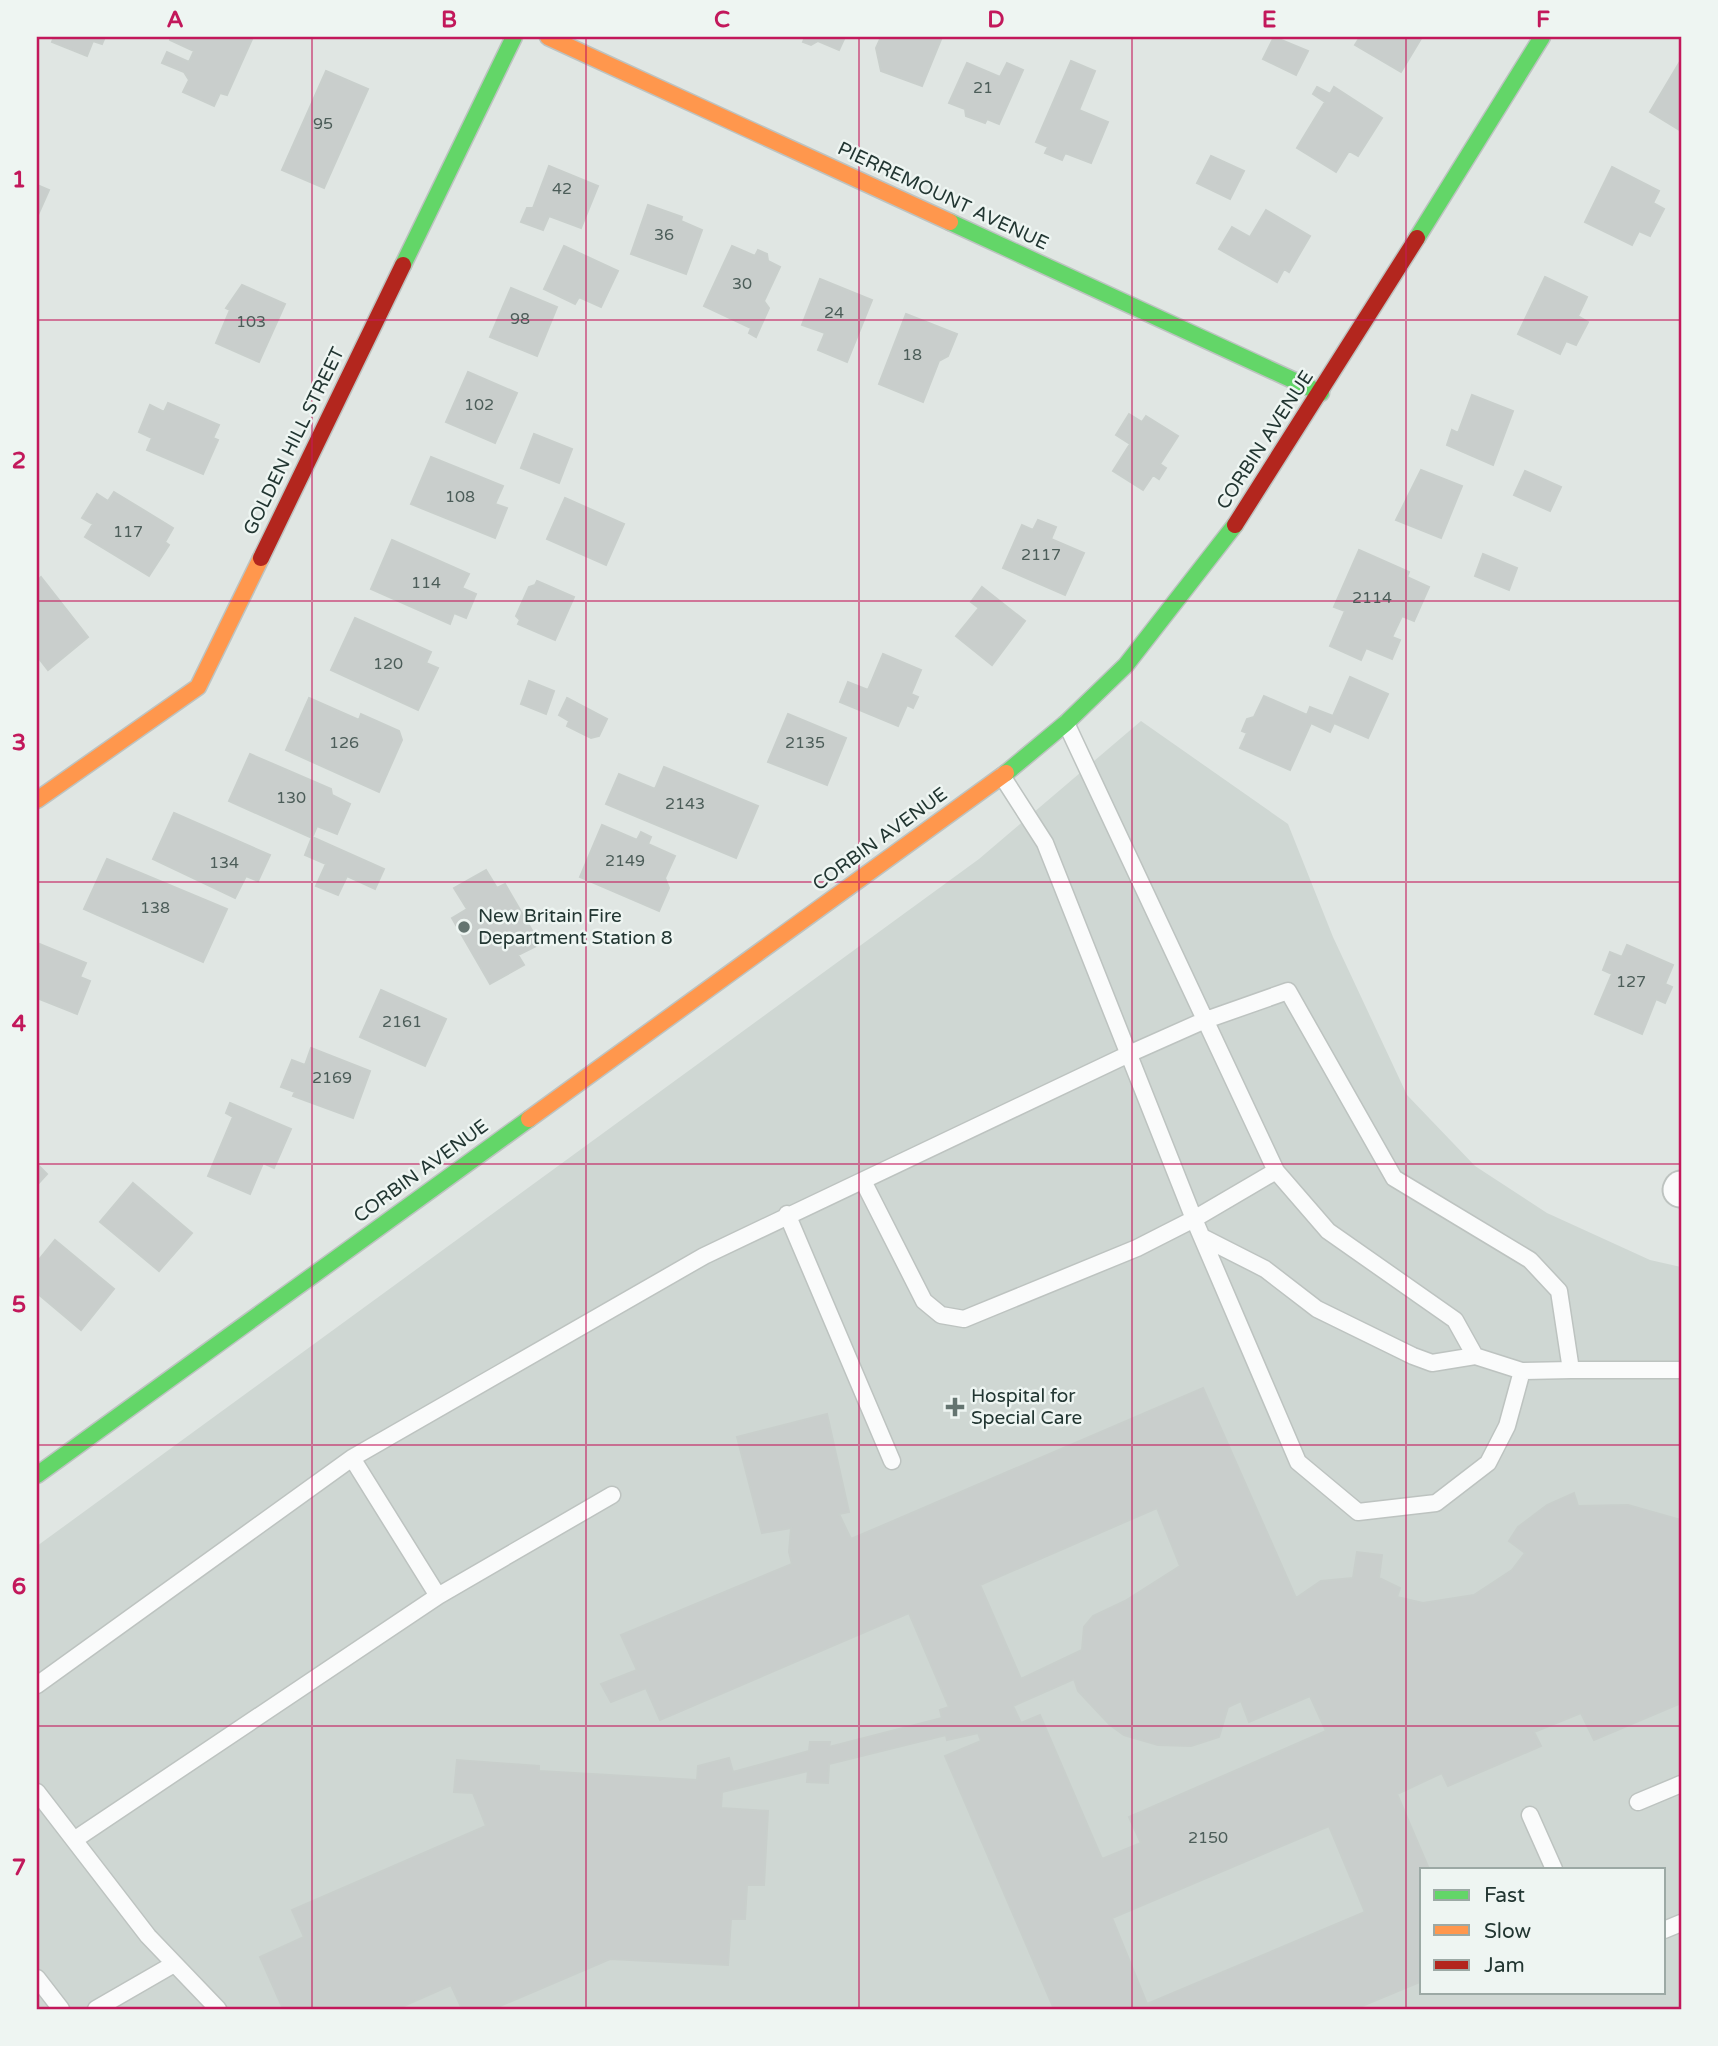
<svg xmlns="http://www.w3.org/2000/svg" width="1718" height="2046" viewBox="0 0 1718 2046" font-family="'Varela Round',sans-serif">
<rect width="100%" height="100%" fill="#e0e6e3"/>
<path fill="#cfd7d3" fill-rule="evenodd" d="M 1141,721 L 1288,824 L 1333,937 L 1407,1095 L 1475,1166 L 1547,1213 L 1650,1260 L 1681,1267 L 1681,2009 L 37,2009 L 37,1546 L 979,859 ZM 1422,1869 L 1664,1869 L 1664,1992 L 1422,1992 Z"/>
<path fill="#c9cecc" stroke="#c9cfcc" stroke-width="2" fill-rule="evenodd" d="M 54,37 L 105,37 L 102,44 L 93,41 L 87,56 L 52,42 Z
M 171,37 L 253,37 L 227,95 L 220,93 L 214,106 L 183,92 L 189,80 L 184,72 L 162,63 L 167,52 L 189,62 L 194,51 L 170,40 Z
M 805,37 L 845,37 L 839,50 L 818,41 L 811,45 L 803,42 Z
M 881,37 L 942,37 L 922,86 L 881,71 L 876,48 Z
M 1274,37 L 1308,51 L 1296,75 L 1263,59 Z
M 1360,37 L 1422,37 L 1401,72 L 1355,45 Z
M 1681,60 L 1681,131 L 1650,112 Z
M 1071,61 L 1095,71 L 1079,110 L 1108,122 L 1091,163 L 1065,153 L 1062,160 L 1045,153 L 1048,147 L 1036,142 Z
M 967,63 L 1000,77 L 1007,63 L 1023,70 L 999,124 L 987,119 L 985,123 L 966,116 L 965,109 L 949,103 Z
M 326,71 L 368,89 L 324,188 L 282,170 Z
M 1317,87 L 1330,94 L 1334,87 L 1382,118 L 1358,156 L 1349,151 L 1336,172 L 1297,148 L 1325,102 L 1313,94 Z
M 1211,156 L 1244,171 L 1230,199 L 1197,183 Z
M 549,166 L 598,186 L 581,228 L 549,216 L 543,230 L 521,222 L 527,208 L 533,208 Z
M 1612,167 L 1659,191 L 1653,203 L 1664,209 L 1650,236 L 1639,231 L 1632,245 L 1585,222 Z
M 37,185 L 49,190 L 37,217 Z
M 648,205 L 682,217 L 681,221 L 702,230 L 686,274 L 631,254 Z
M 1266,210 L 1310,236 L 1289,272 L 1284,269 L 1277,282 L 1219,249 L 1232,227 L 1250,237 Z
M 564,246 L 618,271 L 601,307 L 579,297 L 575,304 L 544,289 Z
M 732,246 L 755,256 L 758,250 L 767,254 L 768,261 L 780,267 L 764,301 L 769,308 L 756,337 L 749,333 L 751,328 L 704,306 Z
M 1545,277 L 1587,297 L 1578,316 L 1588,322 L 1576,345 L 1566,341 L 1560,354 L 1518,334 Z
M 820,279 L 872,300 L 847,362 L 818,350 L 825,333 L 802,325 Z
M 242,285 L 285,304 L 259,362 L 216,343 L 230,310 L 226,308 Z
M 511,288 L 557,307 L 537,356 L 490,337 Z
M 906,314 L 957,334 L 948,356 L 939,361 L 923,402 L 879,384 Z
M 468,372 L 517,393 L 495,443 L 446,422 Z
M 1472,395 L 1513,411 L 1493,465 L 1447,445 L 1452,430 L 1458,433 Z
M 168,403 L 219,425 L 213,438 L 218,440 L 203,474 L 147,450 L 152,438 L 139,432 L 150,405 L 164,412 Z
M 1129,414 L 1142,422 L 1146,416 L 1178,436 L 1160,464 L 1166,468 L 1159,479 L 1153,475 L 1143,490 L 1113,471 L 1130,444 L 1116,435 Z
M 534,434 L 572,449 L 559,483 L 521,468 Z
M 431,457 L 503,486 L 495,504 L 507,508 L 495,538 L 411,504 Z
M 1421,470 L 1462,486 L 1441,538 L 1396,520 Z
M 1525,471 L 1561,487 L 1550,511 L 1514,495 Z
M 114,492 L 173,528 L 165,542 L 169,545 L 149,576 L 85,537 L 93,524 L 82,518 L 97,494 L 108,501 Z
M 565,498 L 624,524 L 606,565 L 547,539 Z
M 1038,520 L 1056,527 L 1051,539 L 1084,553 L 1065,595 L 1003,568 L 1022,525 L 1033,530 Z
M 392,540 L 469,574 L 462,588 L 476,594 L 466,618 L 454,613 L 450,624 L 371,589 Z
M 1359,550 L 1409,572 L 1407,577 L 1429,587 L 1414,621 L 1402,616 L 1392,637 L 1400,640 L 1392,659 L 1366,648 L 1361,660 L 1330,646 L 1345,611 L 1334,607 Z
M 1483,554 L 1517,568 L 1509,590 L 1475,576 Z
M 41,577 L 88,637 L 48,670 L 37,656 L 37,581 Z
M 537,581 L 574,597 L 555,640 L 518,624 L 520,620 L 516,616 L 529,587 L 535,585 Z
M 982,587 L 1025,621 L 992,665 L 956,636 L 979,608 L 971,602 Z
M 355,618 L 431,652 L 426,663 L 438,668 L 418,710 L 331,670 Z
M 883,654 L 921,670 L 911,694 L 918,697 L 913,708 L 907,705 L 898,726 L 840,702 L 848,682 L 868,690 Z
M 1350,677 L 1388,694 L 1368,738 L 1334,723 L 1330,732 L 1311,723 L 1290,770 L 1240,748 L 1247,733 L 1242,731 L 1247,719 L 1254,717 L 1264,696 L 1307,715 L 1310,707 L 1333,716 Z
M 529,681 L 554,691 L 546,714 L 521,704 Z
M 309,698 L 359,720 L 361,714 L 399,731 L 402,740 L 379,792 L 286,750 Z
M 567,698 L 607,719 L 599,736 L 591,738 L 567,726 L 569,721 L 559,715 Z
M 788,714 L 846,738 L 827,785 L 768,762 Z
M 250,754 L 331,789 L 332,795 L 350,804 L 337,834 L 317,826 L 312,838 L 229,801 Z
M 664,767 L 758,806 L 736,858 L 606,804 L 619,774 L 655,789 Z
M 174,813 L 270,855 L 258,881 L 246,876 L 235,898 L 153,859 Z
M 602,825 L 637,840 L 641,832 L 651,837 L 648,844 L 675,856 L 665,878 L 669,888 L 659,911 L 580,877 Z
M 312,837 L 384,869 L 375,889 L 347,876 L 338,895 L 316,886 L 326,864 L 305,855 Z
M 107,859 L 227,909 L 203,962 L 84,909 Z
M 486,870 L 497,888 L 505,884 L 540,944 L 518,955 L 524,965 L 490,984 L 452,918 L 467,909 L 454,888 Z
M 37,943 L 86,963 L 80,977 L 90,981 L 77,1014 L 37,998 Z
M 1627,945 L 1673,965 L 1665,984 L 1672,987 L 1665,1003 L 1656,999 L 1642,1034 L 1595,1014 L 1612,974 L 1603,970 L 1610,952 L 1622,957 Z
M 381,990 L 446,1019 L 425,1066 L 360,1037 Z
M 311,1048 L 370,1071 L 353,1118 L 293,1096 L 295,1092 L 281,1087 L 292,1060 L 305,1065 Z
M 230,1103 L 291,1129 L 274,1168 L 263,1163 L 250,1194 L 208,1176 L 233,1117 L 226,1113 Z
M 37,1164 L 47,1174 L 37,1185 Z
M 133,1183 L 192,1233 L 159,1271 L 100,1222 Z
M 55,1240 L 114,1289 L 81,1330 L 37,1293 L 37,1262 Z
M 1203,1388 L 1296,1598 L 1321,1581 L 1353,1578 L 1357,1552 L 1382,1555 L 1379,1578 L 1400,1588 L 1397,1597 L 1423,1603 L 1474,1595 L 1512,1570 L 1525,1553 L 1509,1541 L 1518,1527 L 1547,1505 L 1574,1493 L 1578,1506 L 1628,1505 L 1681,1520 L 1681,1703 L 1594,1740 L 1581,1713 L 1534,1732 L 1541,1746 L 1448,1786 L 1442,1773 L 1397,1794 L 1429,1869 L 1422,1869 L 1422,1981 L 1355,2009 L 1054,2009 L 945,1756 L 981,1741 L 978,1733 L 947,1740 L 946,1735 L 829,1764 L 828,1783 L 807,1782 L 808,1771 L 722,1792 L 721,1808 L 768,1811 L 764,1885 L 747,1885 L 745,1919 L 731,1919 L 728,1965 L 610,1959 L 493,2009 L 462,2009 L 451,1985 L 397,2009 L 336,2009 L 334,2006 L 326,2009 L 283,2009 L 260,1957 L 304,1937 L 292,1910 L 486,1826 L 473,1793 L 454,1792 L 457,1760 L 539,1766 L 539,1771 L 697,1780 L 698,1766 L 729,1758 L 733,1772 L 809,1751 L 810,1742 L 830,1742 L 829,1747 L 942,1718 L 940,1710 L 949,1707 L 909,1613 L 660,1720 L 646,1688 L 611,1702 L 601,1684 L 637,1670 L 621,1635 L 792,1564 L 789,1552 L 791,1528 L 762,1533 L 737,1437 L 827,1414 L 849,1512 L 839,1514 L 851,1539 ZM 1157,1508 L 1180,1566 L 1125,1601 L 1093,1616 L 1084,1627 L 1082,1650 L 1021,1679 L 980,1585 ZM 1074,1679 L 1078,1691 L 1110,1725 L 1124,1735 L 1158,1745 L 1191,1746 L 1219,1737 L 1228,1707 L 1241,1701 L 1249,1722 L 1310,1696 L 1326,1731 L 1129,1817 L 1141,1843 L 1102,1859 L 1040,1715 L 1021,1723 L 1013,1706 ZM 1329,1826 L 1365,1912 L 1147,2004 L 1112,1918 Z"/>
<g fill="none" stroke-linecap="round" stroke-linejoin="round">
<g stroke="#bdc3c0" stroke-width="19">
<path id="lane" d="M 1066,723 L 1276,1171 L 1328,1231 L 1455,1320 L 1475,1356
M 1002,776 L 1045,843 L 1194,1219 L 1298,1462 L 1358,1512 L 1436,1503 L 1488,1463 L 1507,1426 L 1522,1371 L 1475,1356 L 1432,1363 L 1413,1356 L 1317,1309 L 1265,1269 L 1204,1238
M 863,1181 L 924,1301 L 941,1315 L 964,1319 L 1137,1248 L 1194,1219 L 1276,1171
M 787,1214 L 892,1461
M 1522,1371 L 1571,1370
M 352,1458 L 438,1596
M 37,1685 L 352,1458 L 704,1256 L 1131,1053 L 1203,1021 L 1288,991 L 1394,1178 L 1530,1260 L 1559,1291 L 1571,1370 L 1681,1370
M 37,1792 L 148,1936 L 218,2009
M 1638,1802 L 1681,1784
M 1530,1815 L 1554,1869
M 74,1840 L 438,1596 L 612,1495
M 1664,1930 L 1681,1923
M 37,1978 L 61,2009
M 96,2009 L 174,1964"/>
</g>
<g stroke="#bdc3c0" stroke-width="37">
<path id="street" d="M 1680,1190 L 1681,1188"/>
</g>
<g stroke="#bdc3c1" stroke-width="19">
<path id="fast" d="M 950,222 L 1321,393
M 1417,238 L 1542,37
M 403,265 L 514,37
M 1006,773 L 1066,723 L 1126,665 L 1235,525
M 37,1475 L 529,1119"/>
</g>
<g stroke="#bdc3c1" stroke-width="19">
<path id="slow" d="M 548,37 L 950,222
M 37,800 L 198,687 L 261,558
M 529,1119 L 1006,773"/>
</g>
<g stroke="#bdc3c1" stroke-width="19">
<path id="jam" d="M 1235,525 L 1417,238
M 261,558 L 403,265"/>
</g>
<use href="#lane" stroke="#fafbfb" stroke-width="16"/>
<use href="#street" stroke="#fafbfb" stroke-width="33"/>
<use href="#fast" stroke="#63d668" stroke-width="16"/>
<use href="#slow" stroke="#ff974d" stroke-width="16"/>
<use href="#jam" stroke="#b3261e" stroke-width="16"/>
</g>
<path fill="none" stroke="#c2185b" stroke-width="2" stroke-opacity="0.55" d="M 312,37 L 312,2009M 586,37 L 586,2009M 859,37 L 859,2009M 1132,37 L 1132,2009M 1406,37 L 1406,2009M 37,320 L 1681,320M 37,601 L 1681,601M 37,882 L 1681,882M 37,1164 L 1681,1164M 37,1445 L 1681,1445M 37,1726 L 1681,1726"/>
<g fill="#647470" stroke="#eef5f2" stroke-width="2.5">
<circle cx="464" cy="927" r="7"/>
<path d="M951.5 1396.5h7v7h7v7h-7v7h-7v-7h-7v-7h7z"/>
</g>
<g text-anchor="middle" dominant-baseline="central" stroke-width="5" stroke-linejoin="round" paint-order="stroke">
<g font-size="16" fill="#4c5d59">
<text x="983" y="88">21</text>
<text x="323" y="124">95</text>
<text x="562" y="189">42</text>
<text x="664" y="235">36</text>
<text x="742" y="284">30</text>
<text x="834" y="313">24</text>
<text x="520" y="319">98</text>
<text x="251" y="322">103</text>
<text x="912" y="355">18</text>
<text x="479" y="405">102</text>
<text x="460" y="497">108</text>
<text x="128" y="532">117</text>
<text x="1041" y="555">2117</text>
<text x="426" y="583">114</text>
<text x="1372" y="598">2114</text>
<text x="388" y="664">120</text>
<text x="344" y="743">126</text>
<text x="805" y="743">2135</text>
<text x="291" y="798">130</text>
<text x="685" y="804">2143</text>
<text x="625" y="861">2149</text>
<text x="224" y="863">134</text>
<text x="155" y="908">138</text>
<text x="1631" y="982">127</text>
<text x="402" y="1022">2161</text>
<text x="332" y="1078">2169</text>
<text x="1208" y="1838">2150</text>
</g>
<g font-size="19" fill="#223632" stroke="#eef5f2">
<text transform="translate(943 196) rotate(25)">PIERREMOUNT AVENUE</text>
<text transform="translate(1265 440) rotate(-57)">CORBIN AVENUE</text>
<text transform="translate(294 441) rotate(-64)">GOLDEN HILL STREET</text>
<text transform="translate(880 839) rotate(-36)">CORBIN AVENUE</text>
<text transform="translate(421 1171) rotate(-36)">CORBIN AVENUE</text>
</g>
<g font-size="19" fill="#223632" stroke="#eef5f2" text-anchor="start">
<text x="478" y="916">New Britain Fire<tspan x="478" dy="22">Department Station 8</tspan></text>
<text x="971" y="1396">Hospital for<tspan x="971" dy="22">Special Care</tspan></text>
</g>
</g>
<rect width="1718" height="2046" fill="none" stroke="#eef5f2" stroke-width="77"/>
<rect x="1420" y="1868" width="245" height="126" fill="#eef5f2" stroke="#9ca9a5" stroke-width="2"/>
<rect x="1434" y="1890" width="35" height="10" fill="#63d668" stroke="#9ca9a5" stroke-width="2"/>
<text x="1484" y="1902" font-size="21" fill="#223632">Fast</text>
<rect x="1434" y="1925" width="35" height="10" fill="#ff974d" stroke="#9ca9a5" stroke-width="2"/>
<text x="1484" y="1938" font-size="21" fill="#223632">Slow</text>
<rect x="1434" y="1960" width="35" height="10" fill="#b3261e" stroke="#9ca9a5" stroke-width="2"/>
<text x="1484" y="1972" font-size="21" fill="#223632">Jam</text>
<rect x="38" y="38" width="1642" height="1970" fill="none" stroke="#c2185b" stroke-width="2.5"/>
<g font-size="23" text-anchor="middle" font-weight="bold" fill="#c2185b">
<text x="175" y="27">A</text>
<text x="449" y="27">B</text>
<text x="722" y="27">C</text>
<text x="996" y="27">D</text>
<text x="1269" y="27">E</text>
<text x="1543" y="27">F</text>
<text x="19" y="187">1</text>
<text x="19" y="468">2</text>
<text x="19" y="750">3</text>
<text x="19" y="1031">4</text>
<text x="19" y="1312">5</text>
<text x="19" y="1594">6</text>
<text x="19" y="1875">7</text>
</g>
</svg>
